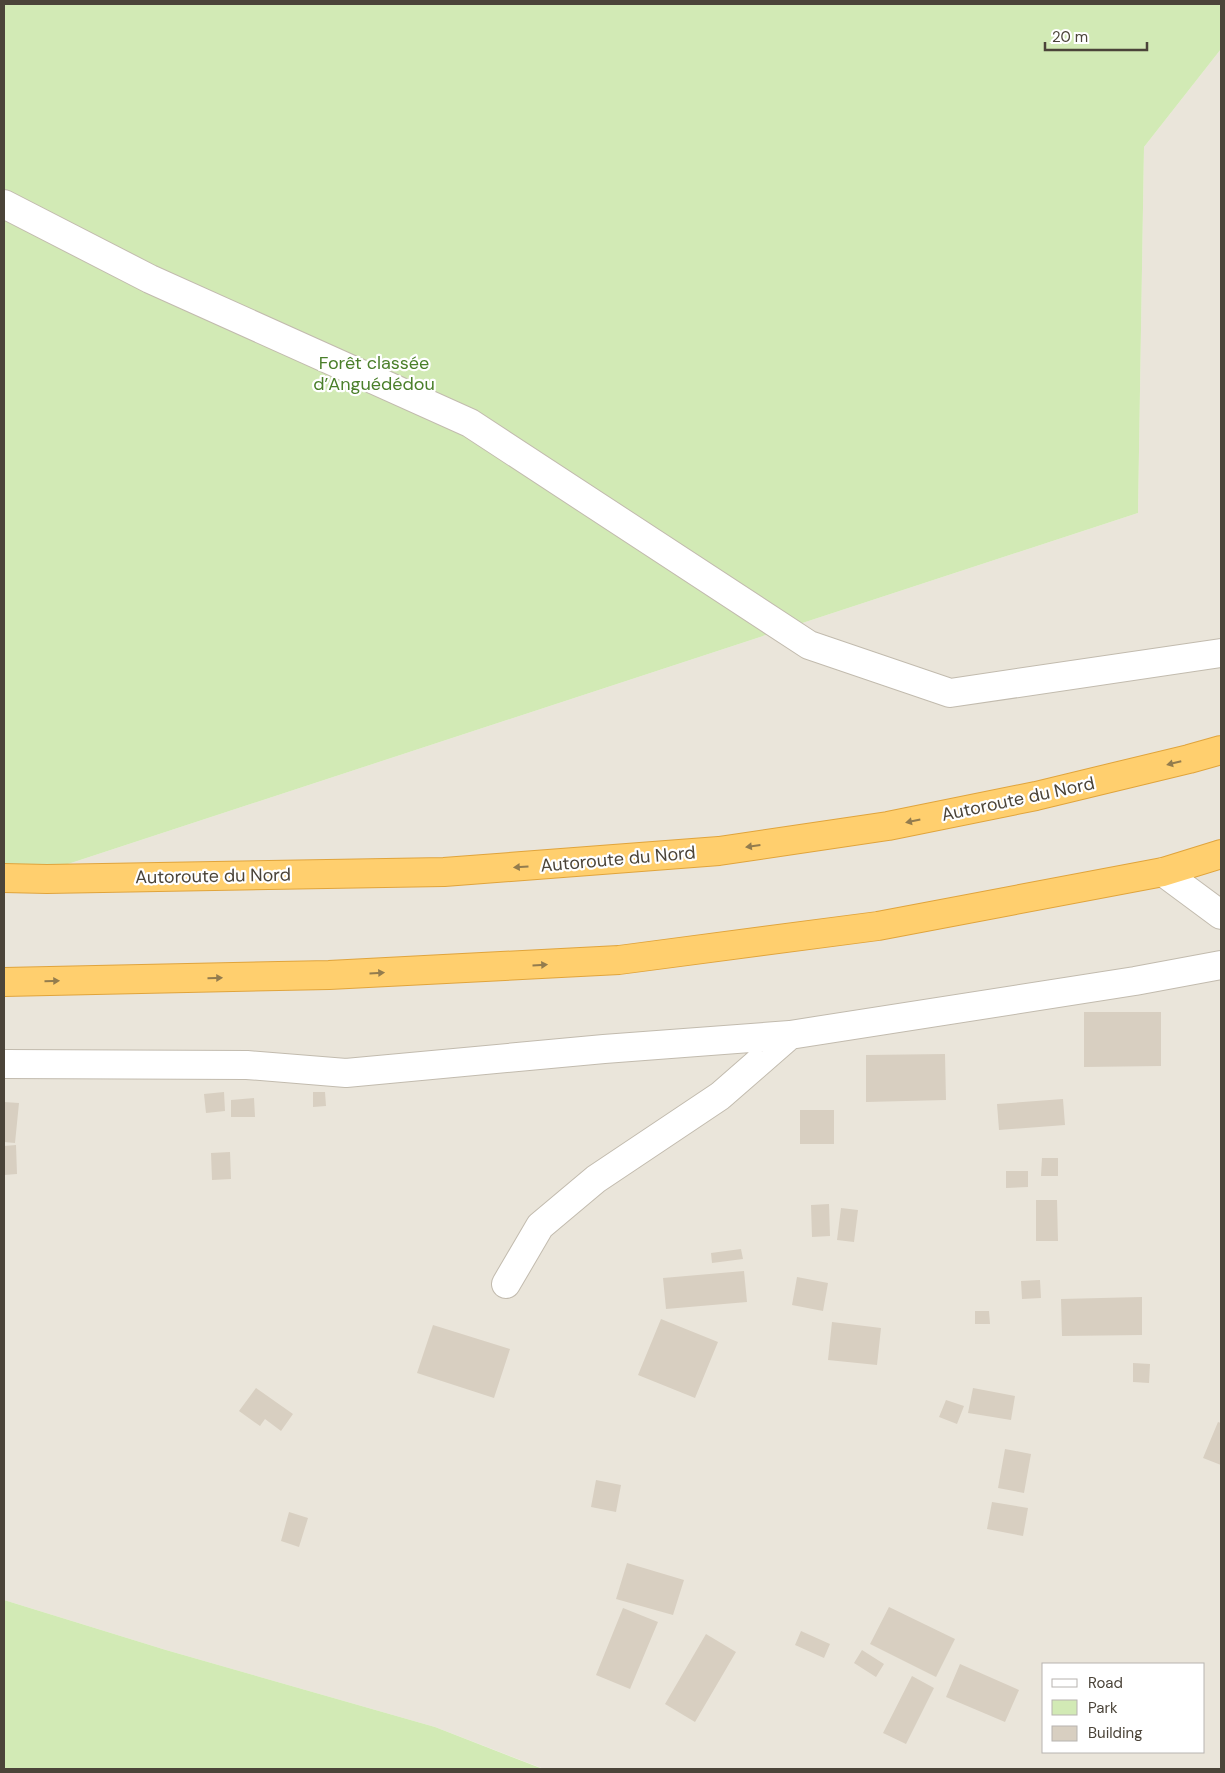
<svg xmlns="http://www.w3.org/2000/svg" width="1225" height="1773" viewBox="0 0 1225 1773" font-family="'DM Sans',sans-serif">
<rect width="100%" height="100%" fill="#f6f3ec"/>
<path fill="#eae5da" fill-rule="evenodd" d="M 1221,49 L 1221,1769 L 544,1769 L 435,1727 L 166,1650 L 4,1600 L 4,885 L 1138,513 L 1144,147 ZM 1044,1664 L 1204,1664 L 1204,1752 L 1044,1752 Z"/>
<path fill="#d2eab5" d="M 4,4 L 1221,4 L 1221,49 L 1144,147 L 1138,513 L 4,885 Z
M 4,1600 L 166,1650 L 435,1727 L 543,1769 L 4,1769 Z"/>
<path fill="#d8cfc1" d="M 1084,1012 L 1161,1012 L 1161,1066 L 1084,1067 Z
M 945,1054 L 946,1100 L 866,1102 L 866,1055 Z
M 224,1092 L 225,1111 L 206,1113 L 204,1094 Z
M 313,1092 L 325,1092 L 326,1106 L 313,1107 Z
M 254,1098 L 255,1117 L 231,1117 L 231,1100 Z
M 1063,1099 L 1065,1125 L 999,1130 L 997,1104 Z
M 4,1102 L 19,1103 L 15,1143 L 4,1142 Z
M 800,1110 L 834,1110 L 834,1144 L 800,1144 Z
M 16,1145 L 17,1174 L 4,1175 L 4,1146 Z
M 230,1152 L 231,1179 L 212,1180 L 211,1153 Z
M 1042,1158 L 1058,1158 L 1058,1176 L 1041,1176 Z
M 1006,1171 L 1028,1171 L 1028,1187 L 1006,1188 Z
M 1036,1200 L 1057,1200 L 1058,1241 L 1036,1241 Z
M 829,1204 L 830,1236 L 812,1237 L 811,1205 Z
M 841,1208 L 858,1210 L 854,1242 L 837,1240 Z
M 741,1249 L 743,1259 L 712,1263 L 711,1253 Z
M 744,1271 L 747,1302 L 666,1309 L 663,1278 Z
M 797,1277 L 828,1283 L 823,1311 L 792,1305 Z
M 1040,1280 L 1041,1298 L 1022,1299 L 1021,1281 Z
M 1142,1297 L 1142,1335 L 1062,1336 L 1061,1299 Z
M 975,1311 L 989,1311 L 990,1324 L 975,1324 Z
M 661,1319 L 718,1342 L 695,1398 L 638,1375 Z
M 832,1322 L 881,1328 L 877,1365 L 828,1360 Z
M 433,1325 L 510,1349 L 494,1398 L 417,1373 Z
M 1133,1363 L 1150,1364 L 1149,1383 L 1133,1382 Z
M 256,1388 L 293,1414 L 281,1431 L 265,1419 L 260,1426 L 239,1411 Z
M 973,1388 L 1015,1396 L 1011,1420 L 968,1413 Z
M 946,1400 L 964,1406 L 957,1424 L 939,1417 Z
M 1218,1422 L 1221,1423 L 1221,1465 L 1203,1458 Z
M 1005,1449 L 1031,1454 L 1024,1493 L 998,1488 Z
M 596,1480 L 621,1485 L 616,1512 L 591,1507 Z
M 992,1502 L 1028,1508 L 1023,1536 L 987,1529 Z
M 289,1512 L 308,1518 L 299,1547 L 281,1541 Z
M 627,1563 L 684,1580 L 673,1615 L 616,1599 Z
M 889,1607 L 955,1639 L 936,1677 L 870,1644 Z
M 623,1608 L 658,1622 L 630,1689 L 596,1675 Z
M 801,1631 L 830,1644 L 824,1658 L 795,1645 Z
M 706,1634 L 736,1652 L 695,1722 L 665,1704 Z
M 862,1650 L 884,1664 L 876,1677 L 854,1663 Z
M 960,1664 L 1019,1690 L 1005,1722 L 946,1697 Z
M 912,1676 L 934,1688 L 906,1744 L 883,1733 Z"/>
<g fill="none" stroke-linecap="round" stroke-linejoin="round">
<g stroke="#c2bbae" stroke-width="30">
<path id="street" d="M 4,204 L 150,279 L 470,423 L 809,645 L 950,693 L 1221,653
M 1163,872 L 1221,915
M 4,1064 L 247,1065 L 346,1073 L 604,1049 L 790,1035 L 1135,981 L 1221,965
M 506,1284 L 540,1226 L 596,1179 L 720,1096 L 790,1035"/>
</g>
<g stroke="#e0a43c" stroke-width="30">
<path id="highway" d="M 4,878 L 47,879 L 444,872 L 719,851 L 888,826 L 1036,796 L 1189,759 L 1221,750
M 4,982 L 329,975 L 619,960 L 878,926 L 1163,872 L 1221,854"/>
</g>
<use href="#street" stroke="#fff" stroke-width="28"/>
<use href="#highway" stroke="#ffcf6e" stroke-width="28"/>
</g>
<defs><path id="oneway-solid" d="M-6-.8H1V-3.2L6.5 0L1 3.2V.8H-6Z" transform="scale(1.25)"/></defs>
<g fill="#937c4e">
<use href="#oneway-solid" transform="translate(1174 763) rotate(166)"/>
<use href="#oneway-solid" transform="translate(913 821) rotate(168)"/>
<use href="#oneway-solid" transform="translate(753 846) rotate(172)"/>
<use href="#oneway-solid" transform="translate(521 867) rotate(176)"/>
<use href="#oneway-solid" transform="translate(540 965) rotate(-3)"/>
<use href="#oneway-solid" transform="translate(377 973) rotate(-3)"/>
<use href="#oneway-solid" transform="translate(215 978) rotate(-1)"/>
<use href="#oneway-solid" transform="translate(52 981) rotate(-1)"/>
</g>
<g text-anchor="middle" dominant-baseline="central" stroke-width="4.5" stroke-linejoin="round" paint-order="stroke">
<g font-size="18" fill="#4a7f2a" stroke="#fff">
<text x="374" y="363">Forêt classée<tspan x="374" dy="21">d’Anguédédou</tspan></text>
</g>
<g font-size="18" fill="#4b4439" stroke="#fff">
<text transform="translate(1018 799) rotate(-12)">Autoroute du Nord</text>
<text transform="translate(618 859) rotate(-5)">Autoroute du Nord</text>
<text transform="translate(213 876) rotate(-1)">Autoroute du Nord</text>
</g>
</g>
<rect width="1225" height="1773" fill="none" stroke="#4b4439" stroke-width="10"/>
<rect x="1042" y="1663" width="162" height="90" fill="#ffffff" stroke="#b7b4b0"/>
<rect x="1052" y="1679" width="25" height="8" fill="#ffffff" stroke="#b7b4b0"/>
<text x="1088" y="1688" font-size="15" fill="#4b4439">Road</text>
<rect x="1052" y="1700" width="25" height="15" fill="#d2eab5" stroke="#b7b4b0"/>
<text x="1088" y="1713" font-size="15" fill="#4b4439">Park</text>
<rect x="1052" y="1726" width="25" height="15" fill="#d8cfc1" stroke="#b7b4b0"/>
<text x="1088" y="1738" font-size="15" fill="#4b4439">Building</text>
<path d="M1045 42v8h102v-8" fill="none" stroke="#4b4439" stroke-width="2.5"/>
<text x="1052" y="42" font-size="15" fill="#4b4439" stroke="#ffffff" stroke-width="4" paint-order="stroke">20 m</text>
</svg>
